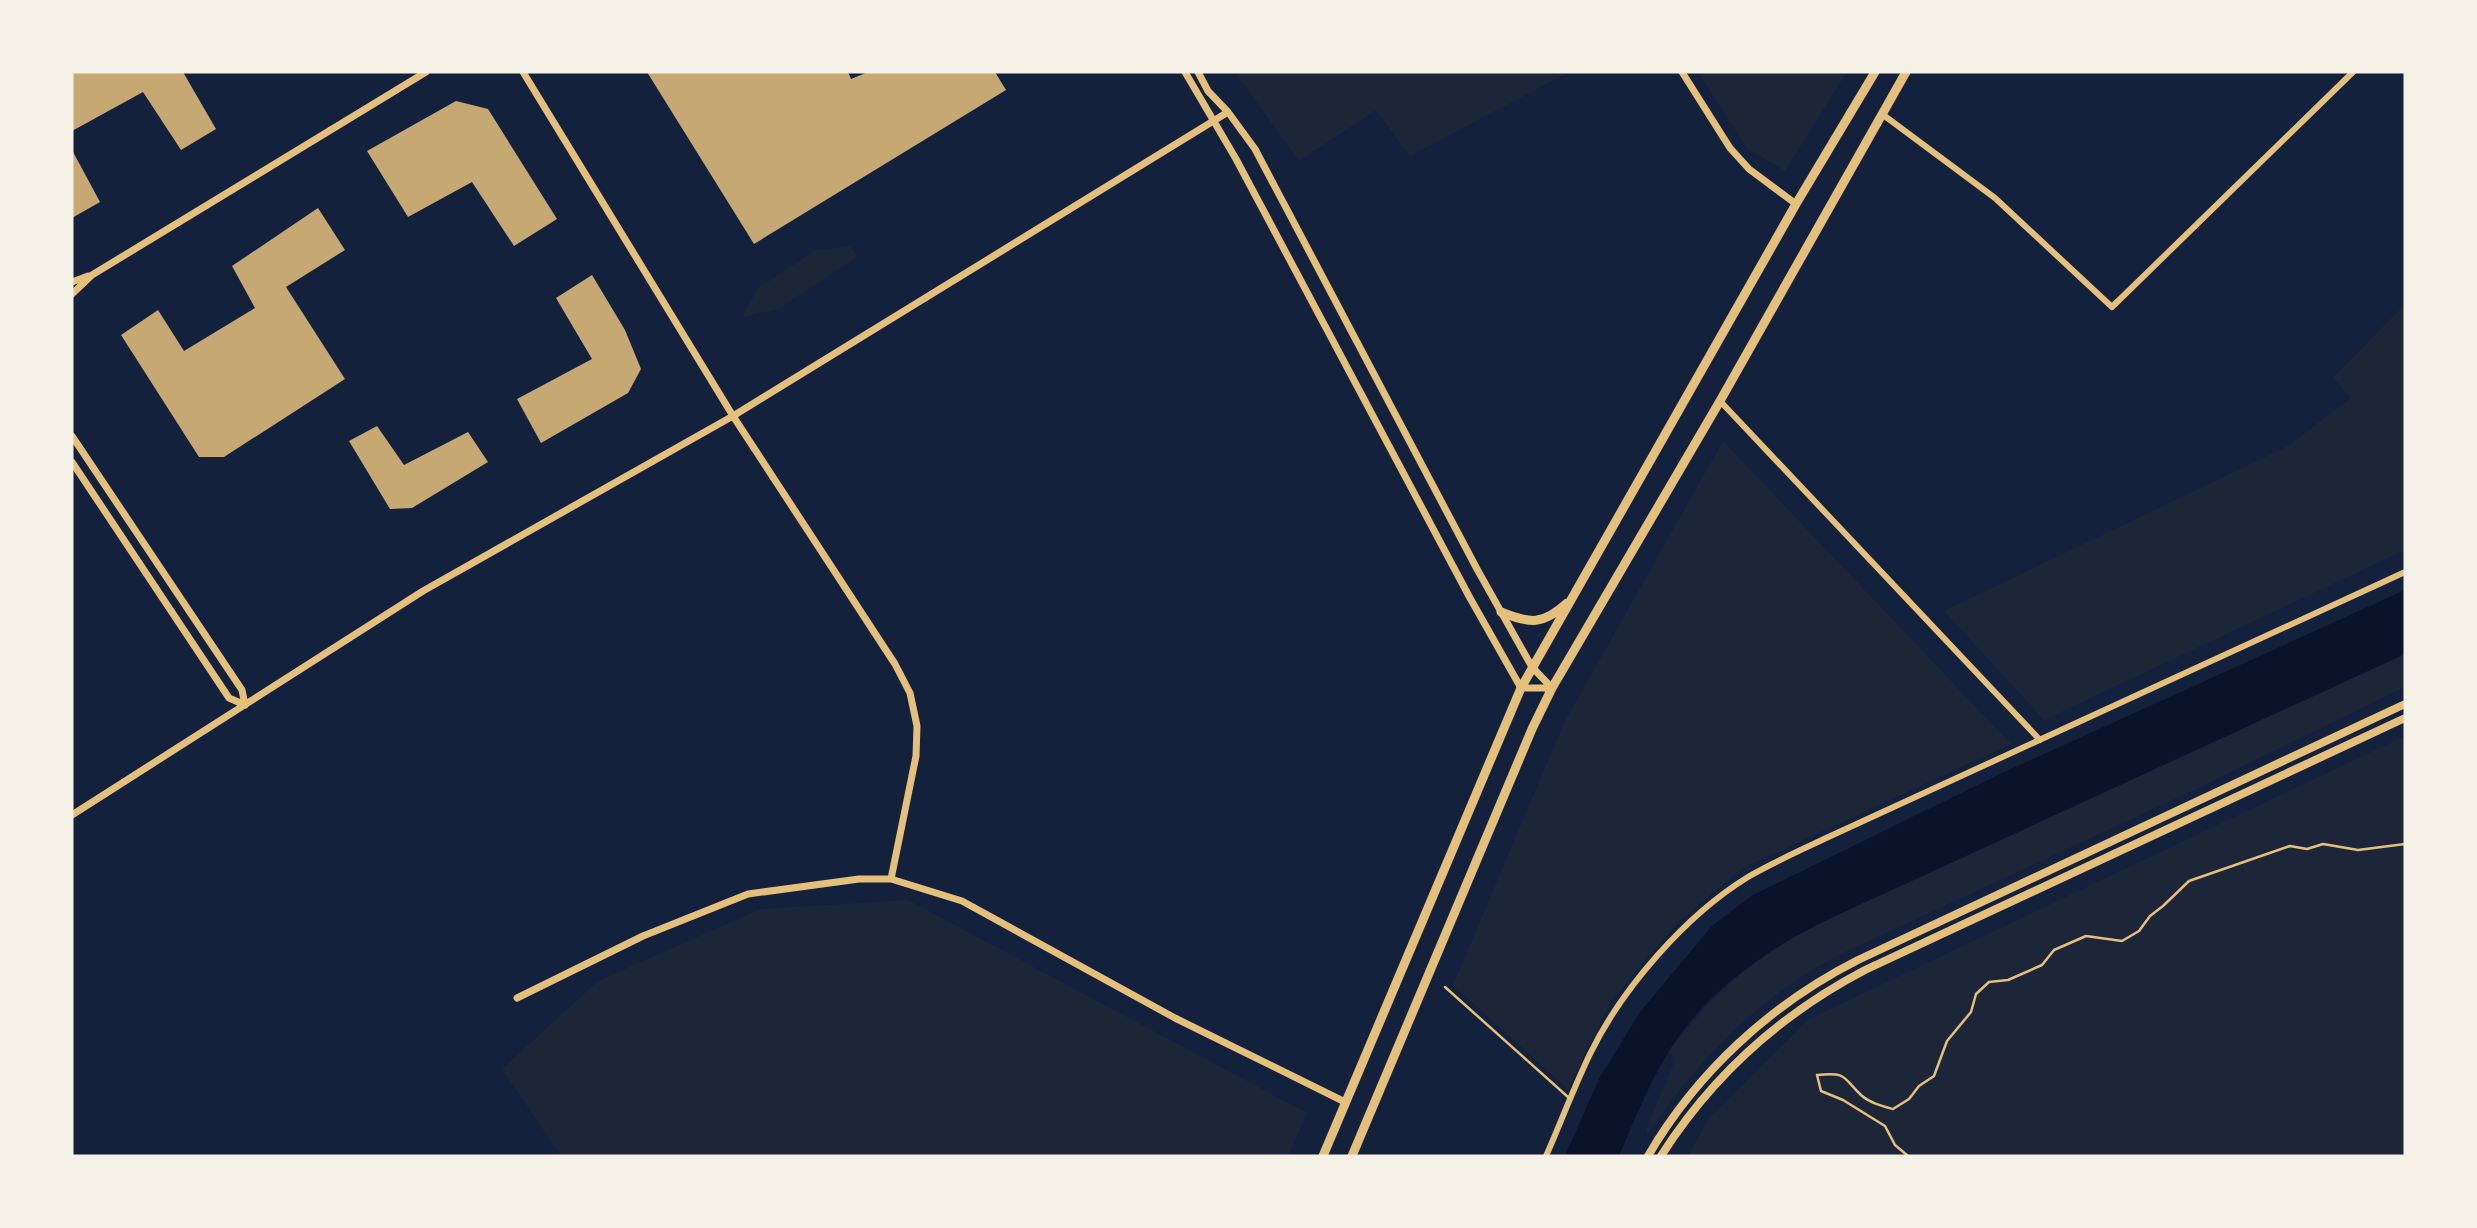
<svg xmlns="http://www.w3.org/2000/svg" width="2477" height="1228" viewBox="0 0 2477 1228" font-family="'Noto Serif',serif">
<rect width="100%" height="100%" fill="#14213d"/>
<path fill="#1d2539" d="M 1235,72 L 1569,72 L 1410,156 L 1376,110 L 1299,161 Z
M 1698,72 L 1847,72 L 1785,171 L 1747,148 Z
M 850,246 L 857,257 L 778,309 L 742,317 L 758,288 L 816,250 Z
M 2405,304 L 2405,550 L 2044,720 L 1944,611 L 2288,446 L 2351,398 L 2333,378 Z
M 1723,441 L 2011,744 L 1743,868 L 1680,920 L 1611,1001 L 1568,1089 L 1453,985 L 1564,723 Z
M 2405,654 L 2405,687 L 2196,789 L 1843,953 C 1761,994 1698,1059 1647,1135 L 1646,1129 L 1676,1058 L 1668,1052 C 1718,988 1758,953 1831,918 Z
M 2405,736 L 2405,1156 L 1688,1156 L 1709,1118 L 1809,1019 Z
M 908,900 L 1307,1113 L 1288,1156 L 561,1156 L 502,1069 L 598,981 L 761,909 Z"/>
<path fill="#0b132b" d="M 2405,590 L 2405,654 L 1831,918 C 1768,948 1705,992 1667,1054 C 1648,1086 1634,1121 1619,1156 L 1565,1156 L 1599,1079 L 1640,1012 L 1712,926 L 1751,896 L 2002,773 Z"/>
<path fill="#c6a872" d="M 72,72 L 183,72 L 216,129 L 181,150 L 143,92 L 72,131 Z
M 647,72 L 848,72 L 851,79 L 868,72 L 995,72 L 1006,90 L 754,244 Z
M 456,101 L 488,109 L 557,219 L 514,246 L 472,182 L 408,217 L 367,151 Z
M 72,150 L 100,202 L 72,218 Z
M 318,208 L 345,250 L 286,287 L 345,379 L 224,457 L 199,457 L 121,335 L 158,310 L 184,351 L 255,308 L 232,266 Z
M 592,275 L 625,330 L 641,369 L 628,393 L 541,443 L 517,399 L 592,359 L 556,298 Z
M 377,426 L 404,465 L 468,432 L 488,462 L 412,508 L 390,509 L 349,441 Z"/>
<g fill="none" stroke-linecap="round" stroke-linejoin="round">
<path stroke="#e5c07b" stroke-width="2.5" d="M 1445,987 L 1568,1097
M 1908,1156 L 1895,1145 L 1885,1126 L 1843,1100 L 1821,1091 L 1817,1075 C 1848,1072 1842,1077 1861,1095 C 1870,1103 1882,1106 1893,1109 L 1909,1099 L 1919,1086 L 1934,1076 L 1947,1041 L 1971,1012 L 1976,994 L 1989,982 L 2008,980 L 2042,965 L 2054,950 L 2086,936 L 2122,941 L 2139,931 L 2150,916 L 2163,906 L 2189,881 L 2290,846 L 2307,849 L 2323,844 L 2358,850 L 2405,844"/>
<path stroke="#e5c07b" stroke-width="6" d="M 1882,114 L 1995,198 L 2112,307 L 2353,72
M 1720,401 L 2040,740
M 1546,1156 C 1561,1122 1574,1087 1590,1054 C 1622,988 1686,915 1748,877 C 1772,863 1799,851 1824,839 L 2405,572"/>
<path stroke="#e5c07b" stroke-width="7" d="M 523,72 L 733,416 L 895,664 L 910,693 L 917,726 L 916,756 L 891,879
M 1185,72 L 1236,159 L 1470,598 L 1521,688 L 1552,688
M 1198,72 L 1208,91 L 1228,112 L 1255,149 L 1477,569 L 1532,667 L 1552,688
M 1682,72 L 1730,148 L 1749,169 L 1796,204
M 72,282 L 88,276
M 72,294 L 92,275 L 426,72
M 72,436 L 242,690 L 245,705
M 72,462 L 229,698 L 245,705
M 72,815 L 423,591 L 733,416 L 1228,112
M 517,998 L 643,936 L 748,894 L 859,879 L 891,879 L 962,901 L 1175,1018 L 1345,1102"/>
<path stroke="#e5c07b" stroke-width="8" d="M 1648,1156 C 1697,1072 1771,1004 1858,960 L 2405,704
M 1661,1156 C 1712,1076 1781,1014 1865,970 L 2405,718"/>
<path stroke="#e5c07b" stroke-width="9" d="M 1501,612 C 1530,624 1543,625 1567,603
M 1323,1156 L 1521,688 L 1796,204 L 1875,72
M 1352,1156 L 1532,729 L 1552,688 L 1720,401 L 1906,72"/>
</g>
<rect width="2477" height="1228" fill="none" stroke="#f6f1e7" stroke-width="147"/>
</svg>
